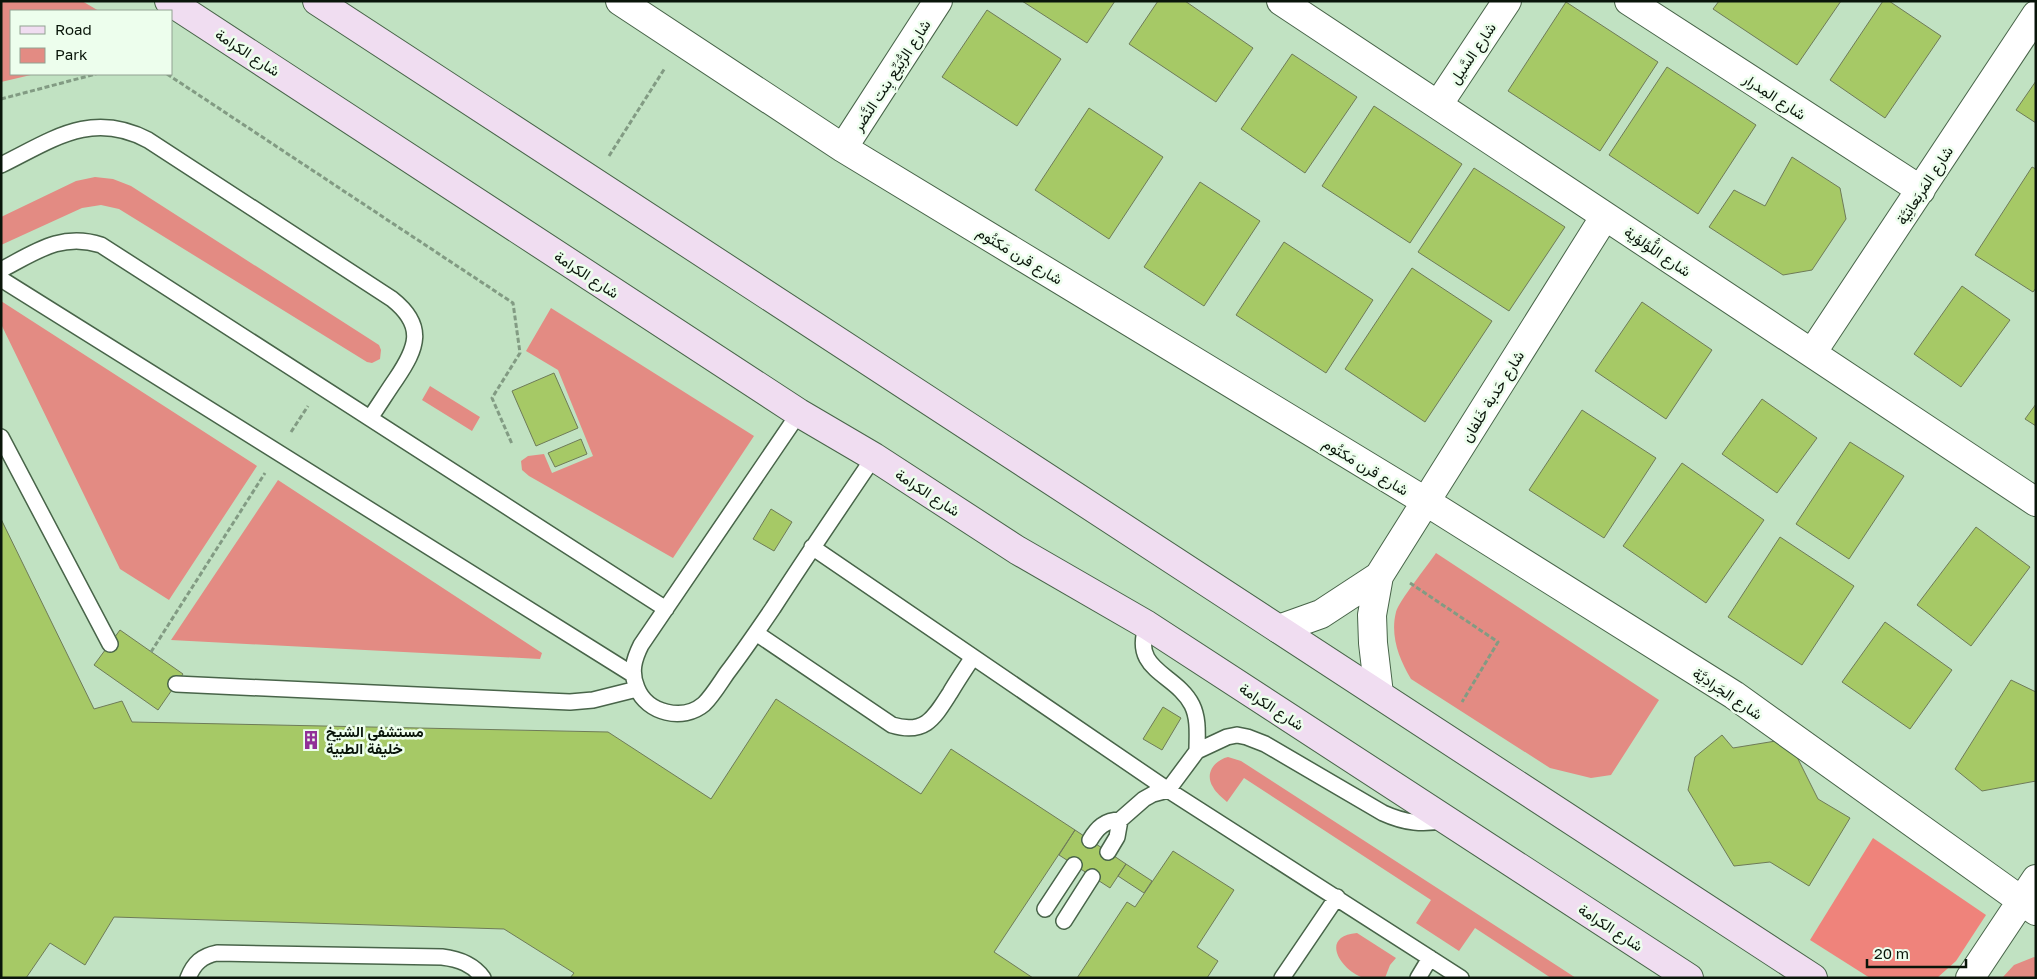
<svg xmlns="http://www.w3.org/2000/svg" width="2037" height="979" viewBox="0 0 2037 979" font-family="'Golos Text',Vazirmatn,sans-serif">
<rect width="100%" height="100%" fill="#c1e2c2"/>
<path fill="#e38b83" d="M 1,1 L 82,1 L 99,11 L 11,11 L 11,74 L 35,74 L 1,82 Z
M 95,177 L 113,179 L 131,186 L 379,345 L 381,350 L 380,359 L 372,363 L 367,362 L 119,209 L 101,205 L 82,208 L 1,245 L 1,217 L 76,181 Z
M 1,301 L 257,466 L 169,600 L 120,569 L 1,324 Z
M 551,308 L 754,436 L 673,558 L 529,476 L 522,470 L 521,461 L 528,456 L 544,454 L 552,473 L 593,456 L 558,370 L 526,351 Z
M 430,386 L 480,417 L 472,431 L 422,400 Z
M 278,480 L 542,653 L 540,659 L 171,640 Z
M 1436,553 L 1659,700 L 1611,775 L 1591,778 L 1550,768 L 1411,679 C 1399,659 1390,636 1396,612 C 1399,601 1428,565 1436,553 Z
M 1228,757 L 1241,761 L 1576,978 L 1551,978 L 1475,928 L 1459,951 L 1416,923 L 1431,900 L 1244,778 L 1227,802 C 1222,797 1216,793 1213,787 C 1204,773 1215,760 1228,757 Z
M 1357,933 L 1396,958 L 1390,965 L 1385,978 C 1378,978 1368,979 1361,977 C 1338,967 1321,936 1357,933 Z
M 2034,957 L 2036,958 L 2036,978 L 2002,978 L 2014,965 Z"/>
<path fill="#ef837b" d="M 1873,838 L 1986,915 L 1956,961 L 1937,978 L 1870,978 L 1810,940 Z"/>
<path fill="#a6c966" stroke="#6e7b58" d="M 1022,1 L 1115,1 L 1087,43 Z
M 1158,1 L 1185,1 L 1253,48 L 1216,102 L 1129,44 Z
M 1719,1 L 1841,1 L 1797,65 L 1713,9 Z
M 1883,1 L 1889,1 L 1941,36 L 1885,118 L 1830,80 Z
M 1566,2 L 1658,62 L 1600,151 L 1508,91 Z
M 987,10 L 1061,59 L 1017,126 L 942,77 Z
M 1292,54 L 1357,97 L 1305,173 L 1241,129 Z
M 1667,67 L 1756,125 L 1698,214 L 1609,155 Z
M 2036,81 L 2036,123 L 2016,110 Z
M 1374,106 L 1462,164 L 1410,243 L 1322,186 Z
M 1089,108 L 1163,157 L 1109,239 L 1035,190 Z
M 1792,157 L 1840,188 L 1846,219 L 1812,270 L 1783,275 L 1709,227 L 1734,190 L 1765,206 Z
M 2032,167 L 2036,169 L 2036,288 L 2033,292 L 1975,255 Z
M 1474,168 L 1565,227 L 1509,311 L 1418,252 Z
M 1200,182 L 1260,221 L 1204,306 L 1144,267 Z
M 1284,242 L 1373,300 L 1326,373 L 1236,315 Z
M 1412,268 L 1492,321 L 1425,422 L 1345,369 Z
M 1962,286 L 2010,320 L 1961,387 L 1914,354 Z
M 1642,302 L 1712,350 L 1666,419 L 1595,371 Z
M 554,373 L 578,428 L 536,446 L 512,391 Z
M 1762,399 L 1817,438 L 1777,493 L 1722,454 Z
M 2036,404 L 2036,426 L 2025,419 Z
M 1582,410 L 1656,458 L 1604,538 L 1529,490 Z
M 581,439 L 587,454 L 555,467 L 548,453 Z
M 1850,442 L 1904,476 L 1849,559 L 1796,524 Z
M 1682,463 L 1764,520 L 1706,603 L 1623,546 Z
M 771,509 L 792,522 L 774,551 L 753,539 Z
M 1,519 L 94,709 L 122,701 L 132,722 L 608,732 L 711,799 L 776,699 L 921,794 L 951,749 L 1075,830 L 994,952 L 1033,978 L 570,978 L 574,973 L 504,929 L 114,917 L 85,965 L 50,943 L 26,978 L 1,978 Z
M 1976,527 L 2030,567 L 1971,646 L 1917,605 Z
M 1780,537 L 1854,586 L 1802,665 L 1728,617 Z
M 1885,622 L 1952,670 L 1910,729 L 1842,682 Z
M 120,630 L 183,674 L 158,710 L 94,665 Z
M 2011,680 L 2036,692 L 2036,781 L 1982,791 L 1955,769 Z
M 1163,707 L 1181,718 L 1162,750 L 1143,739 Z
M 1722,735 L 1733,748 L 1788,739 L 1818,799 L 1850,818 L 1809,886 L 1770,862 L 1734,866 L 1688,790 L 1695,757 Z
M 1075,830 L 1126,864 L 1110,888 L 1059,855 Z
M 1173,851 L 1234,890 L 1197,947 L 1218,961 L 1207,978 L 1077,978 L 1127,902 L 1135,907 Z
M 1126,864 L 1152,881 L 1144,893 L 1118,876 Z"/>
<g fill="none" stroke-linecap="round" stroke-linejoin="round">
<g stroke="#486449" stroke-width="18">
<path id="service" d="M 1,165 C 52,140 91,110 148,140 L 392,299 C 426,326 417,348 396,379 C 387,392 379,405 370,418
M 1,270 C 35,252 62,232 101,245 L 666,609
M 1,279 L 632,674
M 799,413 L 641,645 C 634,659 630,672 637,688 C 647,713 683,722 704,704 C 713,695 720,683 727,673 C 743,652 758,630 773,608 C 806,557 840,507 874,457
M 1,437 L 110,644
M 812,547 L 1168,790 L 1461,978
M 1147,625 C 1130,671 1176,673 1192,705 C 1199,719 1197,736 1197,751
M 756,633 L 892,725 C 925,735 934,718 950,693 C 957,681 965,669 973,657
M 176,684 L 570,702 L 593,700 L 637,689
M 1090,840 C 1097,828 1105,820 1120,820 L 1144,799 L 1153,794 L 1168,790 L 1197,751 L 1227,737 L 1237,735 L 1247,737 L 1265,744 L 1383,813 C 1405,823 1423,825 1447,820
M 1108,852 L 1117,837 L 1120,820
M 1045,909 L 1074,865
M 1064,921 L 1092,877
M 188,978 C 194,963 202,956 217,953 L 442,957 C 459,959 473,964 483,978
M 1282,978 L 1337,897
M 1418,978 L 1430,958"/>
</g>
<g stroke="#486449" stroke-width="30">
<path id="minor" d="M 620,1 L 843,148 L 1425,501 L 1734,695 L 2036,911
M 1281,1 L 2036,502
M 1629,1 L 1921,190
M 1438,105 L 1507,1
M 843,148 L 938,1
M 1812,353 L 2036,15
M 1279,629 L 1321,614 L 1379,576
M 1379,694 L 1373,643 L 1372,615 L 1379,576 L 1605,216
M 1970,978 L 2036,879"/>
</g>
<g stroke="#486449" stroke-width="30">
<path id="secondary" d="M 169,1 L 799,413 L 874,457 L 1017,550 L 1147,625 L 1689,978
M 317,1 L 1813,978"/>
</g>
<path stroke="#829b83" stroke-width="3" stroke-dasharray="5 2.5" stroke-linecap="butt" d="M 167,74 L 513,303 L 520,353 L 492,398 L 512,444
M 1,99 L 96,74
M 609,156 L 665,68
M 291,432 L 308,406
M 1410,583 L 1498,642 L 1462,702
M 151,652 L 265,473"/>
<use href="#service" stroke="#fff" stroke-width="15"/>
<use href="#minor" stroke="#fff" stroke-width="28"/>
<use href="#secondary" stroke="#f0ddf1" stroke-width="28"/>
</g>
<defs>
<g id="building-bare" transform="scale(1.5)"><path d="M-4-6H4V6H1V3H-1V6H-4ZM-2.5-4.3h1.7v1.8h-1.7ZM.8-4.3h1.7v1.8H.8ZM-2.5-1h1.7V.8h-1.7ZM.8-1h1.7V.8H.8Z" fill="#913097" stroke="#edfeed" stroke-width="2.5" paint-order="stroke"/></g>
</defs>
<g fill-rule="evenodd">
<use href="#building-bare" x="311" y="740"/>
</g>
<g text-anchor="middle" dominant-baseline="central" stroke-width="5" stroke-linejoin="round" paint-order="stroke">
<g font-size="15" fill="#09150a" stroke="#edfeed">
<text transform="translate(248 52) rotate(33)">شارع الكرامة</text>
<text transform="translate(1472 53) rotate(-56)">شارع السَّيل</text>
<text transform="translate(891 75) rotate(-57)">شارع الرُّبَيِّع بِنت النَّضر</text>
<text transform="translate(1775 96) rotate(33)">شارع المِدرار</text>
<text transform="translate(1924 185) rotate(-57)">شارع المَربَعانِيَّة</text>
<text transform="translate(1658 251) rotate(34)">شارع اللُّؤلؤية</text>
<text transform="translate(1020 255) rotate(31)">شارع قرن مَكتُوم</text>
<text transform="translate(587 274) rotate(33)">شارع الكرامة</text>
<text transform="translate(1492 396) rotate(-58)">شارع حَدبة خَلفان</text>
<text transform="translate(1366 466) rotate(31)">شارع قرن مَكتُوم</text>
<text transform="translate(928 492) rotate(33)">شارع الكرامة</text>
<text transform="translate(1728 693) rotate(34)">شارع الجَرادِيَّة</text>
<text transform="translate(1272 706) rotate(33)">شارع الكرامة</text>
<text transform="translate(1611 927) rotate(33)">شارع الكرامة</text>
</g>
<g font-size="15" font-weight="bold" fill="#09150a" stroke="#edfeed" text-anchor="start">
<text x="326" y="731">مستشفي الشيخ<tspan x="326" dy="17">خليفة الطبية</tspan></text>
</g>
</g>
<rect width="2037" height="979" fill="none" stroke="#09150a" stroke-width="5"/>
<rect x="10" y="10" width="162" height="65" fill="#edfeed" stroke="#92a192"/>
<rect x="20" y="26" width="25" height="8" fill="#f0ddf1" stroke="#92a192"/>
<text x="55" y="35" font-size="15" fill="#09150a">Road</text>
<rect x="20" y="48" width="25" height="15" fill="#e38b83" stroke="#92a192"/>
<text x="55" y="60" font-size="15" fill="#09150a">Park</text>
<path d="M1867 959v8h99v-8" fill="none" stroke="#09150a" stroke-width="2.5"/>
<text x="1874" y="959" font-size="15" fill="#09150a" stroke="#edfeed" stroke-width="4" paint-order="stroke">20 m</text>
</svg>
